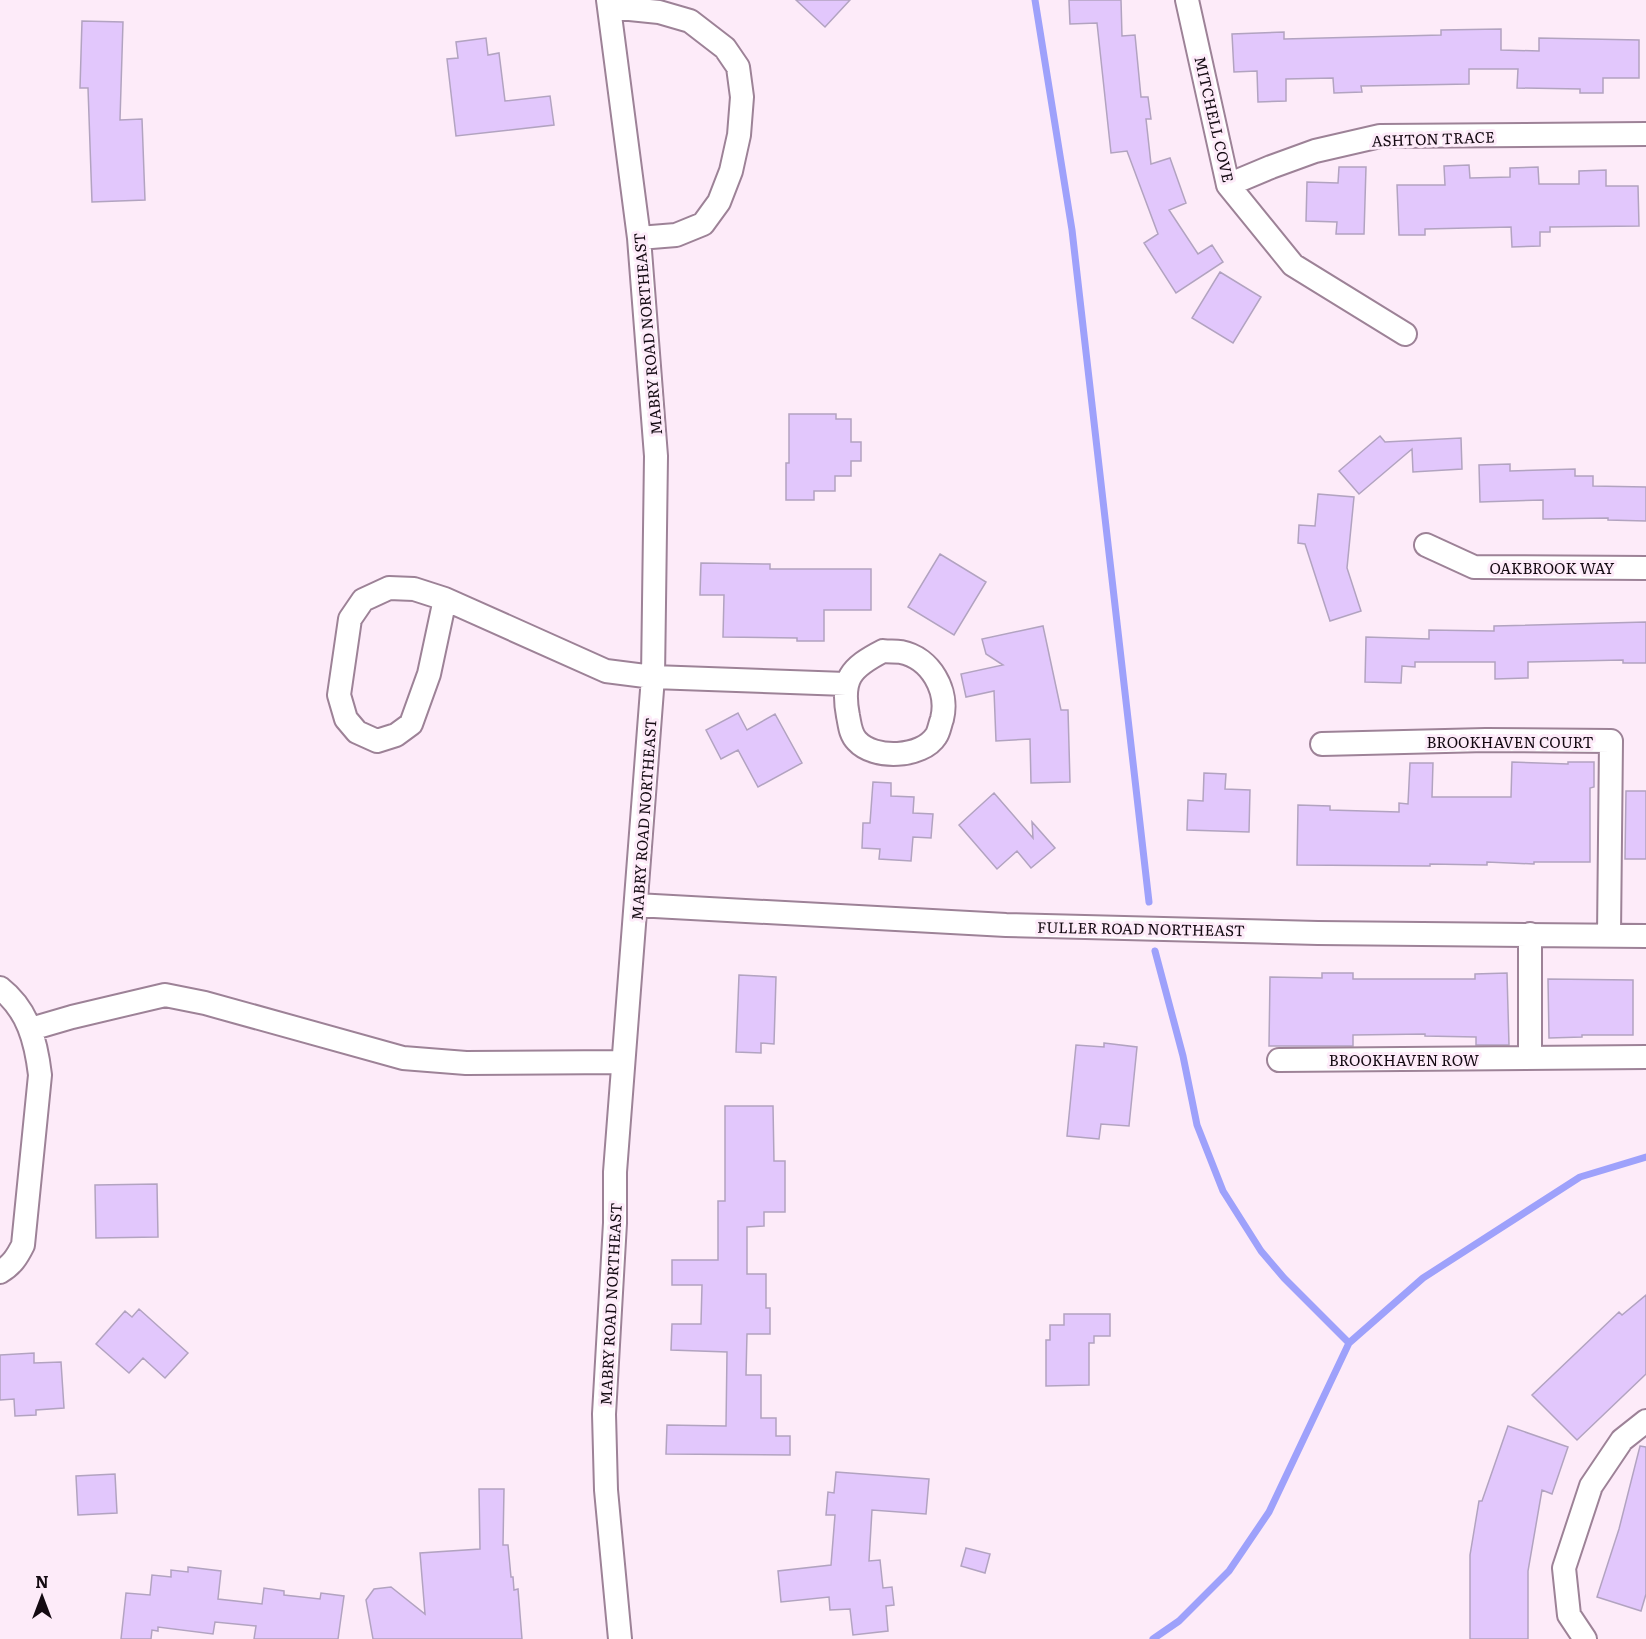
<svg xmlns="http://www.w3.org/2000/svg" width="1646" height="1639" viewBox="0 0 1646 1639" font-family="Literata,serif">
<rect width="100%" height="100%" fill="#fdebf9"/>
<g fill="none" stroke-linecap="round" stroke-linejoin="round">
<path stroke="#9ea1fb" stroke-width="7" d="M 1035,0 L 1072,230 L 1149,902
M 1155,951 L 1183,1056 L 1197,1125 L 1223,1191 L 1261,1251 L 1284,1278 L 1349,1343
M 1153,1639 L 1179,1621 L 1229,1571 L 1269,1512 L 1349,1343 L 1423,1278 L 1580,1177 L 1646,1157"/>
</g>
<path fill="#e2c7fc" stroke="#b2a3c0" stroke-width="1.5" d="M 796,0 L 850,0 L 825,27 Z
M 1069,0 L 1121,0 L 1122,36 L 1135,35 L 1141,97 L 1148,97 L 1151,119 L 1146,119 L 1151,164 L 1170,158 L 1186,203 L 1169,210 L 1198,254 L 1212,245 L 1223,262 L 1176,293 L 1144,243 L 1158,234 L 1127,151 L 1111,153 L 1097,23 L 1070,24 Z
M 82,21 L 123,22 L 120,120 L 142,119 L 145,200 L 92,202 L 88,88 L 80,88 Z
M 1501,29 L 1501,50 L 1539,51 L 1539,38 L 1639,40 L 1639,78 L 1603,78 L 1603,93 L 1580,93 L 1580,89 L 1517,88 L 1518,69 L 1469,69 L 1469,84 L 1361,86 L 1362,92 L 1334,93 L 1333,78 L 1286,79 L 1286,101 L 1258,102 L 1257,71 L 1234,72 L 1232,34 L 1284,32 L 1284,39 L 1441,35 L 1441,30 Z
M 486,38 L 488,55 L 499,53 L 505,101 L 550,96 L 554,125 L 456,136 L 447,59 L 458,58 L 456,42 Z
M 1469,165 L 1470,178 L 1510,177 L 1510,168 L 1538,167 L 1539,184 L 1579,184 L 1579,171 L 1606,170 L 1606,186 L 1638,186 L 1639,226 L 1550,227 L 1550,232 L 1540,232 L 1540,246 L 1512,247 L 1511,227 L 1425,229 L 1425,235 L 1399,235 L 1397,185 L 1445,185 L 1444,166 Z
M 1339,167 L 1366,167 L 1364,234 L 1336,234 L 1337,222 L 1306,221 L 1307,182 L 1338,183 Z
M 1220,272 L 1261,297 L 1233,343 L 1192,318 Z
M 789,414 L 836,414 L 836,419 L 851,419 L 851,442 L 861,442 L 861,461 L 851,461 L 851,476 L 835,476 L 835,491 L 814,491 L 814,500 L 786,500 L 786,463 L 789,463 Z
M 1380,436 L 1385,442 L 1461,438 L 1462,469 L 1413,472 L 1412,449 L 1359,494 L 1339,471 Z
M 1510,464 L 1510,471 L 1575,469 L 1575,476 L 1593,476 L 1593,486 L 1646,487 L 1646,521 L 1608,520 L 1608,518 L 1543,519 L 1543,500 L 1480,502 L 1479,465 Z
M 1318,494 L 1354,497 L 1347,568 L 1361,611 L 1330,621 L 1305,544 L 1298,543 L 1299,525 L 1315,526 Z
M 940,554 L 986,582 L 954,635 L 908,607 Z
M 701,563 L 770,564 L 770,569 L 871,569 L 871,610 L 824,610 L 824,641 L 797,641 L 797,638 L 723,637 L 724,595 L 700,595 Z
M 1646,622 L 1646,663 L 1623,663 L 1623,660 L 1528,662 L 1528,678 L 1495,679 L 1495,662 L 1415,662 L 1415,667 L 1402,666 L 1401,683 L 1365,682 L 1366,637 L 1429,639 L 1429,630 L 1494,631 L 1494,626 Z
M 1043,626 L 1061,710 L 1068,710 L 1070,782 L 1031,783 L 1030,739 L 996,741 L 994,691 L 966,697 L 961,674 L 1003,665 L 986,654 L 982,639 Z
M 738,713 L 747,730 L 775,714 L 802,763 L 758,787 L 738,750 L 721,759 L 706,730 Z
M 1512,762 L 1568,764 L 1568,762 L 1594,762 L 1594,787 L 1590,788 L 1590,862 L 1534,862 L 1534,864 L 1487,862 L 1487,865 L 1430,864 L 1430,866 L 1297,865 L 1298,805 L 1330,806 L 1330,810 L 1399,812 L 1399,803 L 1408,804 L 1410,763 L 1433,763 L 1432,797 L 1511,797 Z
M 1204,773 L 1226,774 L 1225,789 L 1250,790 L 1249,832 L 1187,830 L 1188,800 L 1203,801 Z
M 873,782 L 891,783 L 891,796 L 914,797 L 913,813 L 933,814 L 931,838 L 913,837 L 911,861 L 879,859 L 880,849 L 862,848 L 863,823 L 870,823 Z
M 1626,791 L 1646,791 L 1646,859 L 1625,859 Z
M 994,793 L 1033,838 L 1032,822 L 1055,848 L 1031,868 L 1017,851 L 997,869 L 959,825 Z
M 1322,973 L 1353,973 L 1353,979 L 1475,979 L 1475,974 L 1507,973 L 1509,1045 L 1476,1045 L 1476,1037 L 1425,1036 L 1425,1034 L 1353,1035 L 1353,1046 L 1269,1046 L 1270,977 L 1322,978 Z
M 739,975 L 776,977 L 774,1044 L 761,1043 L 761,1053 L 736,1052 Z
M 1548,979 L 1633,980 L 1633,1035 L 1582,1035 L 1582,1037 L 1549,1038 Z
M 1104,1043 L 1137,1047 L 1129,1126 L 1101,1124 L 1099,1139 L 1067,1136 L 1076,1045 L 1104,1047 Z
M 725,1106 L 773,1106 L 774,1161 L 785,1161 L 785,1212 L 764,1212 L 764,1226 L 747,1227 L 747,1274 L 766,1274 L 766,1308 L 770,1308 L 770,1334 L 747,1334 L 746,1375 L 761,1375 L 761,1418 L 776,1418 L 776,1436 L 790,1436 L 790,1455 L 666,1454 L 667,1425 L 726,1426 L 727,1352 L 671,1350 L 672,1324 L 701,1324 L 702,1285 L 672,1285 L 672,1260 L 718,1260 L 718,1201 L 725,1201 Z
M 157,1184 L 158,1237 L 96,1238 L 95,1185 Z
M 1646,1295 L 1646,1374 L 1577,1440 L 1532,1395 L 1619,1312 L 1622,1315 Z
M 139,1309 L 188,1353 L 165,1378 L 143,1358 L 129,1373 L 96,1344 L 125,1311 L 132,1317 Z
M 1064,1314 L 1110,1314 L 1110,1336 L 1094,1336 L 1094,1343 L 1089,1343 L 1089,1385 L 1046,1386 L 1046,1340 L 1050,1340 L 1050,1325 L 1064,1325 Z
M 34,1353 L 34,1363 L 61,1362 L 64,1408 L 36,1410 L 36,1415 L 15,1416 L 14,1399 L 0,1400 L 0,1355 Z
M 1508,1426 L 1568,1447 L 1552,1494 L 1542,1490 L 1528,1571 L 1528,1639 L 1470,1639 L 1470,1555 L 1479,1501 L 1482,1501 Z
M 1640,1446 L 1646,1447 L 1646,1594 L 1641,1611 L 1597,1597 L 1619,1529 Z
M 836,1472 L 929,1479 L 926,1514 L 872,1510 L 869,1561 L 880,1560 L 883,1588 L 892,1587 L 894,1605 L 886,1606 L 888,1631 L 853,1635 L 850,1609 L 830,1610 L 829,1597 L 781,1602 L 778,1571 L 831,1565 L 835,1515 L 826,1515 L 828,1492 L 834,1493 Z
M 115,1474 L 117,1513 L 78,1515 L 76,1476 Z
M 479,1489 L 504,1489 L 503,1545 L 508,1545 L 511,1577 L 513,1577 L 514,1590 L 518,1589 L 522,1639 L 373,1639 L 366,1600 L 374,1589 L 391,1587 L 425,1614 L 420,1553 L 480,1549 Z
M 966,1548 L 990,1554 L 985,1573 L 961,1566 Z
M 188,1567 L 221,1571 L 218,1599 L 262,1604 L 264,1588 L 284,1591 L 284,1595 L 320,1599 L 321,1593 L 344,1596 L 338,1639 L 254,1639 L 256,1626 L 215,1622 L 213,1634 L 158,1627 L 158,1631 L 152,1630 L 151,1639 L 121,1639 L 126,1593 L 150,1595 L 152,1575 L 171,1577 L 171,1570 L 188,1572 Z"/>
<g fill="none" stroke-linecap="round" stroke-linejoin="round">
<g stroke="#9d8297" stroke-width="26">
<path id="minor" d="M 608,0 L 639,238 L 656,456 L 653,677 L 615,1172 L 615,1223 L 604,1414 L 606,1490 L 620,1639
M 1187,0 L 1228,185 L 1293,265 L 1405,334
M 610,7 L 659,12 L 690,21 L 725,48 L 738,67 L 742,97 L 739,135 L 731,171 L 719,202 L 703,224 L 676,235 L 639,238
M 1228,185 L 1271,167 L 1315,151 L 1380,136 L 1646,134
M 1426,545 L 1474,567 L 1646,568
M 389,588 L 414,589 L 445,599 L 429,674 L 411,724 L 396,735 L 377,741 L 357,732 L 346,719 L 339,695 L 350,619 L 363,600 Z
M 445,599 L 606,671 L 653,677 L 846,684
M 883,651 C 889,652 895,651 901,652 C 931,658 949,691 942,719 C 940,724 939,732 936,736 C 922,758 874,760 857,741 C 850,734 850,725 848,716 C 841,679 850,668 883,651 Z
M 1322,744 L 1486,740 L 1611,741 L 1609,935
M 636,905 L 1006,925 L 1318,933 L 1646,936
M 1530,934 L 1530,1058
M 0,988 C 28,1010 36,1041 40,1075 L 23,1245 C 17,1257 12,1265 0,1272
M 31,1029 L 72,1017 L 165,995 L 205,1003 L 403,1058 L 466,1063 L 623,1062
M 1279,1060 L 1646,1057
M 1585,1639 L 1569,1615 L 1564,1568 L 1591,1486 L 1622,1440 L 1646,1421"/>
</g>
<use href="#minor" stroke="#fff" stroke-width="22"/>
</g>
<g text-anchor="middle" dominant-baseline="central" stroke-width="6" stroke-linejoin="round" paint-order="stroke">
<g font-size="15" fill="#140a12" stroke="#fdebf9">
<text transform="translate(1215 119) rotate(77)">MITCHELL COVE</text>
<text transform="translate(1433 138) rotate(-2)">ASHTON TRACE</text>
<text transform="translate(647 334) rotate(-95)">MABRY ROAD NORTHEAST</text>
<text x="1552" y="567">OAKBROOK WAY</text>
<text x="1510" y="741">BROOKHAVEN COURT</text>
<text transform="translate(643 819) rotate(-86)">MABRY ROAD NORTHEAST</text>
<text transform="translate(1141 928) rotate(1)">FULLER ROAD NORTHEAST</text>
<text x="1404" y="1059">BROOKHAVEN ROW</text>
<text transform="translate(610 1304) rotate(-87)">MABRY ROAD NORTHEAST</text>
</g>
</g>
<g transform="translate(42 1597)" stroke="#fdebf9" stroke-width="4.5" paint-order="stroke">
<path d="M0-4.5L10 22L0 15L-10 22Z" fill="#140a12"/>
<text y="-9" font-size="16" font-weight="bold" text-anchor="middle" fill="#140a12">N</text>
</g>
</svg>
